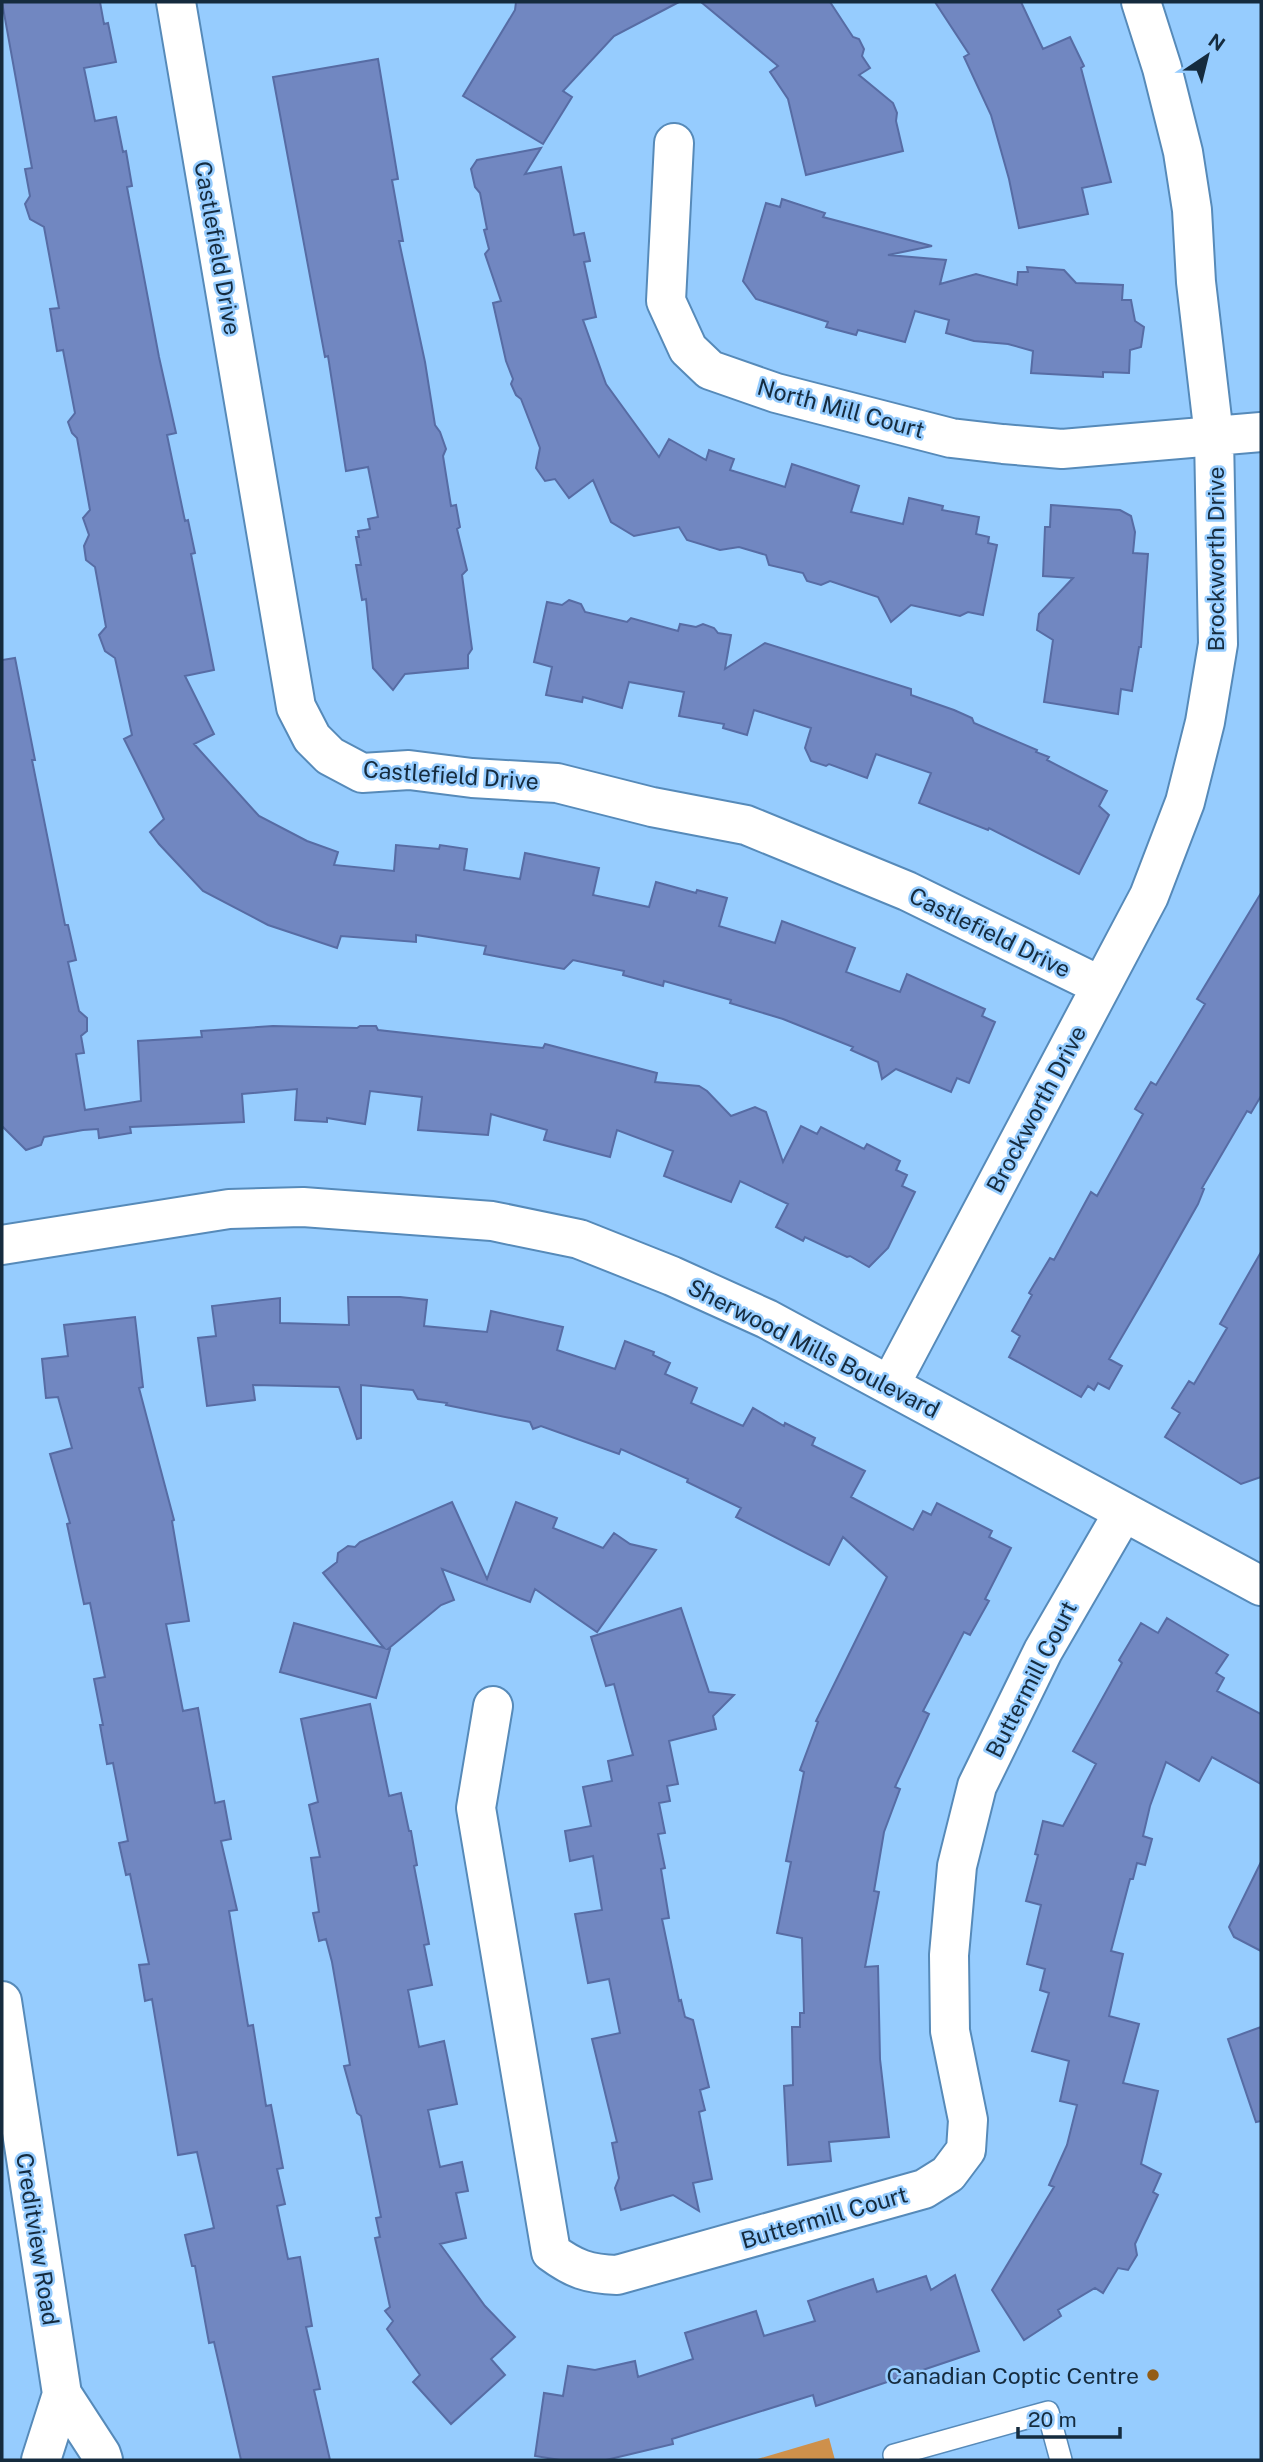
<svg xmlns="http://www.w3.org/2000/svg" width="1263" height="2462" viewBox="0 0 1263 2462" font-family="'Public Sans',sans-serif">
<rect width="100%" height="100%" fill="#96ccfe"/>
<path fill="#ce904b" d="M 829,2438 L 835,2460 L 754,2460 Z"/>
<path fill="#7187c1" stroke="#576ca4" stroke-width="2" d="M 2,2 L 100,2 L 104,24 L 108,23 L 116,62 L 84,68 L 95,121 L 116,117 L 123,152 L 126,151 L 132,186 L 127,187 L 159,357 L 176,433 L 167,435 L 185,521 L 188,520 L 195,553 L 191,554 L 214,670 L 185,676 L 214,734 L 194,744 L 259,816 L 307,841 L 338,852 L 334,865 L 394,871 L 396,845 L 439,849 L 440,845 L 467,849 L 464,870 L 520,879 L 525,853 L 599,868 L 593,895 L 649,907 L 656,882 L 696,893 L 697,890 L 727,898 L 719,926 L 775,943 L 782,921 L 855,948 L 846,972 L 900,992 L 907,974 L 985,1009 L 982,1016 L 995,1022 L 969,1083 L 957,1078 L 951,1092 L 896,1069 L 882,1079 L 878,1062 L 851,1050 L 853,1047 L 783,1019 L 730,1003 L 731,1000 L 664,981 L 663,986 L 623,975 L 624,971 L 573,960 L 564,969 L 484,954 L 486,946 L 416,935 L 416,942 L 341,936 L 337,948 L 268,925 L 203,891 L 159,844 L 150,832 L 164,819 L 124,739 L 132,735 L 115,658 L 105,651 L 99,635 L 106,627 L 95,567 L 86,560 L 84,546 L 89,535 L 83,518 L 90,510 L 77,438 L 72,433 L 68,422 L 75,413 L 63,350 L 57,351 L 50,309 L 59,308 L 44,227 L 30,219 L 25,204 L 30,196 L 25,169 L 32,168 Z
M 516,2 L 679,2 L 614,36 L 563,91 L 572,97 L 543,144 L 463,96 L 515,10 Z
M 701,2 L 830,2 L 853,37 L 859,39 L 864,49 L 862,56 L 870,68 L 859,75 L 893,103 L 897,113 L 896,121 L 903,151 L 806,175 L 788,99 L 770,72 L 778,66 Z
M 935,2 L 1021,2 L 1043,49 L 1070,37 L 1084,66 L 1081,68 L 1111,182 L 1082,188 L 1088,214 L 1019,228 L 1009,179 L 991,115 L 964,57 L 969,54 Z
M 378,59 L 398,179 L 392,180 L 403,241 L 399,241 L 425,362 L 435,425 L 440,432 L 446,449 L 443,456 L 451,506 L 456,505 L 460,527 L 457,529 L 467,570 L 462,575 L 472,649 L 468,655 L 468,668 L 405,674 L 393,690 L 373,668 L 366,599 L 362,600 L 356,565 L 361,565 L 356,537 L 359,537 L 358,531 L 370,529 L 368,519 L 378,517 L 368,467 L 346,471 L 328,356 L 325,357 L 273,77 Z
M 541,148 L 525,174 L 561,167 L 574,235 L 584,233 L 590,261 L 584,262 L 596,317 L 583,320 L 606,384 L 659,457 L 669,439 L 706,460 L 709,450 L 734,459 L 730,470 L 785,487 L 792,464 L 859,486 L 851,512 L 903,524 L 909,498 L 943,506 L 942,510 L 979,517 L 976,534 L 989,537 L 988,543 L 997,545 L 983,615 L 968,612 L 960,616 L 911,605 L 891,622 L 878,597 L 830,581 L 821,585 L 807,581 L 803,573 L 769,565 L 766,555 L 739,547 L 720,550 L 687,540 L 679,527 L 634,536 L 611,522 L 593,480 L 569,498 L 555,479 L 545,481 L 536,468 L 540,448 L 521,399 L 516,395 L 511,384 L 513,379 L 506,361 L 493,303 L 501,301 L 485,254 L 489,249 L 484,230 L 487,229 L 480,193 L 475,187 L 471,169 L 477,160 Z
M 782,199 L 825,213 L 823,217 L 932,246 L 888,255 L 946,260 L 940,284 L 976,274 L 1017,285 L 1018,272 L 1028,272 L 1027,267 L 1064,270 L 1076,283 L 1123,285 L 1122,300 L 1131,300 L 1135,321 L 1144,327 L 1141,347 L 1130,350 L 1129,373 L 1103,372 L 1103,377 L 1031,373 L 1033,351 L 1008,344 L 974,341 L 946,333 L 949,320 L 915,311 L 905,342 L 858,330 L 856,335 L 826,327 L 828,322 L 756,299 L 743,281 L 766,203 L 780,207 Z
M 1051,505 L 1120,510 L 1131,516 L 1135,532 L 1133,553 L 1148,554 L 1141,647 L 1139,647 L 1132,691 L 1121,689 L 1118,714 L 1044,702 L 1053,640 L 1037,630 L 1039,614 L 1073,578 L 1043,576 L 1045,527 L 1050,527 Z
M 569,600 L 581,604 L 585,612 L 627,622 L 631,618 L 678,631 L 680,624 L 696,627 L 703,624 L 714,628 L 718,633 L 731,635 L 725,669 L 765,643 L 911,689 L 911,695 L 954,710 L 972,718 L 974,723 L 1037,750 L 1036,752 L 1049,757 L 1047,760 L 1107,791 L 1099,806 L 1109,815 L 1079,874 L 989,828 L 988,830 L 919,803 L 931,773 L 876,754 L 867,778 L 829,764 L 826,766 L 811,761 L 805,748 L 811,728 L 754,710 L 747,735 L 723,728 L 724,724 L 679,716 L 684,692 L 629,682 L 622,708 L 583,697 L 582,702 L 546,695 L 552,667 L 534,662 L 547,602 L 562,605 Z
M 15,658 L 35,760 L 32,760 L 65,925 L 68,925 L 76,960 L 68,962 L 79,1011 L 87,1018 L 87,1031 L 81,1036 L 84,1053 L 76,1054 L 85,1110 L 141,1101 L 138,1041 L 202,1037 L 201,1031 L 273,1026 L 357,1028 L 360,1026 L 376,1026 L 378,1030 L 543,1048 L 545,1044 L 657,1073 L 655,1082 L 699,1086 L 707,1091 L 731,1116 L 755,1107 L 766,1112 L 783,1162 L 801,1126 L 817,1134 L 821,1127 L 864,1149 L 867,1144 L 900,1161 L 896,1170 L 907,1175 L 902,1186 L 915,1192 L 888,1248 L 869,1267 L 850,1256 L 847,1257 L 805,1237 L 803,1241 L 776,1227 L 788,1204 L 740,1181 L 731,1202 L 664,1176 L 673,1151 L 617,1130 L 610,1157 L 544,1140 L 547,1130 L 491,1114 L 488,1135 L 418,1130 L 422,1097 L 370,1091 L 365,1124 L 327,1118 L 327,1122 L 295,1120 L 297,1089 L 242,1094 L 244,1122 L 130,1127 L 131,1133 L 99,1138 L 98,1129 L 83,1130 L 44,1137 L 41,1145 L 26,1150 L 2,1126 L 2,660 Z
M 1261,893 L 1261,1096 L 1251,1113 L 1247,1111 L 1202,1188 L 1204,1189 L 1198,1204 L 1151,1287 L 1109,1359 L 1122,1366 L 1109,1389 L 1098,1383 L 1094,1390 L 1088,1386 L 1081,1397 L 1009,1357 L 1020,1336 L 1012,1331 L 1032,1295 L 1029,1293 L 1050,1258 L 1054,1260 L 1091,1192 L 1097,1196 L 1143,1114 L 1135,1109 L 1151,1082 L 1156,1085 L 1205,1004 L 1197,999 Z
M 1261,1252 L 1261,1477 L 1241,1484 L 1165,1437 L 1180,1413 L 1172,1408 L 1189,1381 L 1194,1384 L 1227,1328 L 1220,1324 Z
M 348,1297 L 400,1297 L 427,1300 L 424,1326 L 487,1332 L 491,1311 L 563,1327 L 557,1350 L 615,1369 L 625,1341 L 654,1352 L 653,1355 L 670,1363 L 665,1374 L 697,1388 L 691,1403 L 743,1426 L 753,1408 L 784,1426 L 785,1423 L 815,1438 L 812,1445 L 865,1471 L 851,1497 L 913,1530 L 923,1511 L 931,1515 L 937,1503 L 992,1531 L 989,1537 L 1011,1548 L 985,1599 L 989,1601 L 970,1635 L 964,1632 L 923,1711 L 929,1714 L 895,1787 L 900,1789 L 884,1832 L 874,1891 L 879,1892 L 865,1967 L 878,1966 L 880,2059 L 889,2137 L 829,2142 L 831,2161 L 788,2165 L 784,2086 L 793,2085 L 792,2027 L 800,2027 L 800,2013 L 804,2013 L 802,1938 L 777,1933 L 791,1862 L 786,1861 L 804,1772 L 800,1770 L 818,1722 L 816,1721 L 887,1577 L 843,1537 L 829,1565 L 736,1517 L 741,1508 L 687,1482 L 688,1479 L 621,1449 L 619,1454 L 541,1426 L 533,1429 L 530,1422 L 446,1405 L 447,1403 L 418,1399 L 413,1390 L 361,1385 L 361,1438 L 357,1439 L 339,1387 L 253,1385 L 255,1400 L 207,1406 L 198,1338 L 216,1336 L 212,1306 L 280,1298 L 280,1323 L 349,1325 Z
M 135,1317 L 143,1387 L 139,1388 L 174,1520 L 172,1521 L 189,1621 L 166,1624 L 183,1711 L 198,1708 L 215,1803 L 224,1801 L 231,1839 L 221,1841 L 237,1910 L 229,1911 L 248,2026 L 253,2025 L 266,2106 L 271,2105 L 283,2168 L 277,2169 L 285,2204 L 277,2206 L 288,2259 L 300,2257 L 312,2326 L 306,2327 L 320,2389 L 314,2390 L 330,2460 L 241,2460 L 214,2342 L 209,2343 L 195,2266 L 192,2266 L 185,2235 L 214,2228 L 197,2152 L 178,2155 L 152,1999 L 145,2001 L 139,1965 L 149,1964 L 130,1874 L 126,1875 L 119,1843 L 128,1841 L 113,1763 L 107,1764 L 100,1725 L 103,1725 L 94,1679 L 105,1677 L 90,1603 L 84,1604 L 67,1524 L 70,1523 L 50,1454 L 72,1448 L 58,1397 L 46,1398 L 42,1359 L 68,1356 L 64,1325 Z
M 452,1502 L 487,1579 L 516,1502 L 557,1518 L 553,1528 L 603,1548 L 614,1533 L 630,1544 L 656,1550 L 597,1632 L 535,1589 L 530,1602 L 442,1569 L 454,1600 L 441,1605 L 388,1649 L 390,1649 L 376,1698 L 280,1672 L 294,1623 L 384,1648 L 323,1573 L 337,1562 L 338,1553 L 348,1546 L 355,1547 L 360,1542 Z
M 681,1608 L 709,1692 L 734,1695 L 713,1716 L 716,1729 L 669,1741 L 678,1784 L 667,1786 L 670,1801 L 659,1803 L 665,1833 L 658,1834 L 665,1868 L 661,1869 L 669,1918 L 662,1919 L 679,2001 L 681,2000 L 685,2017 L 693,2020 L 709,2087 L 700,2090 L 705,2110 L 699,2112 L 712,2179 L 693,2183 L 699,2211 L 673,2195 L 621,2210 L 615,2188 L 619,2178 L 612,2143 L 617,2142 L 592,2039 L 620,2033 L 609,1979 L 588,1983 L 575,1914 L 602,1910 L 593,1856 L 570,1861 L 565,1831 L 591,1826 L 583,1787 L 612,1781 L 608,1761 L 633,1755 L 614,1684 L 606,1686 L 591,1637 Z
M 1167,1618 L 1228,1655 L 1216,1673 L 1224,1678 L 1217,1691 L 1261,1714 L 1261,1784 L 1212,1757 L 1199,1781 L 1166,1762 L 1150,1806 L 1143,1836 L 1152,1839 L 1145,1865 L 1137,1863 L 1133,1879 L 1130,1879 L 1111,1951 L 1123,1954 L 1109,2016 L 1139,2024 L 1123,2083 L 1158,2091 L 1141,2164 L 1161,2174 L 1153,2192 L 1158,2195 L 1135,2244 L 1137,2255 L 1128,2270 L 1118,2268 L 1103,2293 L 1095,2288 L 1058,2310 L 1061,2316 L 1024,2340 L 992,2290 L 1054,2187 L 1049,2185 L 1067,2145 L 1077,2105 L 1060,2101 L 1069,2061 L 1032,2051 L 1049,1993 L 1040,1990 L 1045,1969 L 1027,1964 L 1041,1905 L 1026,1901 L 1038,1855 L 1035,1854 L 1043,1821 L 1063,1826 L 1096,1764 L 1073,1751 L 1122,1663 L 1119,1660 L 1141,1623 L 1158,1633 Z
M 370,1704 L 389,1796 L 401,1793 L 409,1831 L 411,1831 L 417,1865 L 414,1866 L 429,1944 L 424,1945 L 432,1985 L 408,1990 L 419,2047 L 444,2041 L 457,2104 L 428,2110 L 440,2167 L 462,2162 L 468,2191 L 456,2193 L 466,2238 L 440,2244 L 485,2306 L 515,2337 L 491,2359 L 505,2375 L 451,2424 L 413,2382 L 420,2375 L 387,2329 L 393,2321 L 385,2311 L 390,2307 L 375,2238 L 380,2237 L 376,2218 L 381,2217 L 361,2116 L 357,2113 L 344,2066 L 350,2065 L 332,1962 L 326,1939 L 319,1941 L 313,1913 L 319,1912 L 311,1858 L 320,1857 L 309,1805 L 318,1802 L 301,1719 Z
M 1261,1862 L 1261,1951 L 1234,1937 L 1229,1927 Z
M 1261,2027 L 1261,2121 L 1256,2122 L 1228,2039 Z
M 955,2275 L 979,2351 L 816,2406 L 813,2395 L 672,2439 L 673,2444 L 606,2460 L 560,2460 L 535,2456 L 544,2393 L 563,2396 L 568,2366 L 595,2370 L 635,2361 L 638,2377 L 693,2359 L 685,2333 L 756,2311 L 764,2336 L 815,2321 L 808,2301 L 843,2289 L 873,2279 L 877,2292 L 926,2276 L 931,2290 Z"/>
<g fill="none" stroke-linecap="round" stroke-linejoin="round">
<g stroke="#568ab9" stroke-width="24">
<path id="service" d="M 896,2460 L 894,2455 L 1048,2412 L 1061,2460"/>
</g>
<g stroke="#568ab9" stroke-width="42">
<path id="minor" d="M 176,2 L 296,707 L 312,738 L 330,756 L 362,773 L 409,770 L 472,778 L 557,783 L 652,807 L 746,825 L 907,891 L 1101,986
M 674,143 L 666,301 L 688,349 L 710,370 L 776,393 L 951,438 L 1003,444 L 1062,449 L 1261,432
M 2,1245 L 229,1209 L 303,1207 L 492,1221 L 579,1239 L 672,1276 L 767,1319 L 1261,1586
M 890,1385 L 1149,896 L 1185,802 L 1205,722 L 1218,644 L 1214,436 L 1196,282 L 1192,210 L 1183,152 L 1162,68 L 1141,2
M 493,1706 L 476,1808 L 551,2252 C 574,2269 588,2274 617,2275 L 924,2189 L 948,2174 L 966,2150 L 968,2120 L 950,2031 L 949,1955 L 957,1866 L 977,1786 L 1043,1651 L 1123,1513"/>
</g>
<g stroke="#568ab9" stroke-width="42">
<path id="secondary" d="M 2,2001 L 62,2394 L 101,2454 L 103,2460
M 41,2460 L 62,2394"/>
</g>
<use href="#service" stroke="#fff" stroke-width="21"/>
<use href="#minor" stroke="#fff" stroke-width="38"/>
<use href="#secondary" stroke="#fff" stroke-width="38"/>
</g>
<circle fill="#945d15" stroke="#96ccfe" stroke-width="2.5" cx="1153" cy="2375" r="7"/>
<g text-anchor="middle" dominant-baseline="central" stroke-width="5" stroke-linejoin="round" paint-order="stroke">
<g font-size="23" fill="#152b3e" stroke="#96ccfe">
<text transform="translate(218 248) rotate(80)">Castlefield Drive</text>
<text transform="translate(841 408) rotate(15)">North Mill Court</text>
<text transform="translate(1215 559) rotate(-90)">Brockworth Drive</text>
<text transform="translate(451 775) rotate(4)">Castlefield Drive</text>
<text transform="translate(990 932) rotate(26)">Castlefield Drive</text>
<text transform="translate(1036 1109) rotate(-62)">Brockworth Drive</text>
<text transform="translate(814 1348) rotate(27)">Sherwood Mills Boulevard</text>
<text transform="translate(1031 1679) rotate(-63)">Buttermill Court</text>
<text transform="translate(824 2217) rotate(-16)">Buttermill Court</text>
<text transform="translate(38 2239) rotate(81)">Creditview Road</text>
</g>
<g font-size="23" fill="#152b3e" stroke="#96ccfe" text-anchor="end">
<text x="1139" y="2375">Canadian Coptic Centre</text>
</g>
</g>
<rect width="1263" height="2462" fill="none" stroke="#152b3e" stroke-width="7"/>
<g transform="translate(1207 56) rotate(35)" stroke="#96ccfe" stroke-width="5" paint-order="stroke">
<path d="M0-5L12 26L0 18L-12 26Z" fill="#152b3e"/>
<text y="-10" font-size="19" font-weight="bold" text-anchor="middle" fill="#152b3e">N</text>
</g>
<path d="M1018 2427v10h102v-10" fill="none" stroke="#152b3e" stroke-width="3.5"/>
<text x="1028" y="2427" font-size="21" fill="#152b3e" stroke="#96ccfe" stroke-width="5" paint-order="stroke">20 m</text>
</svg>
